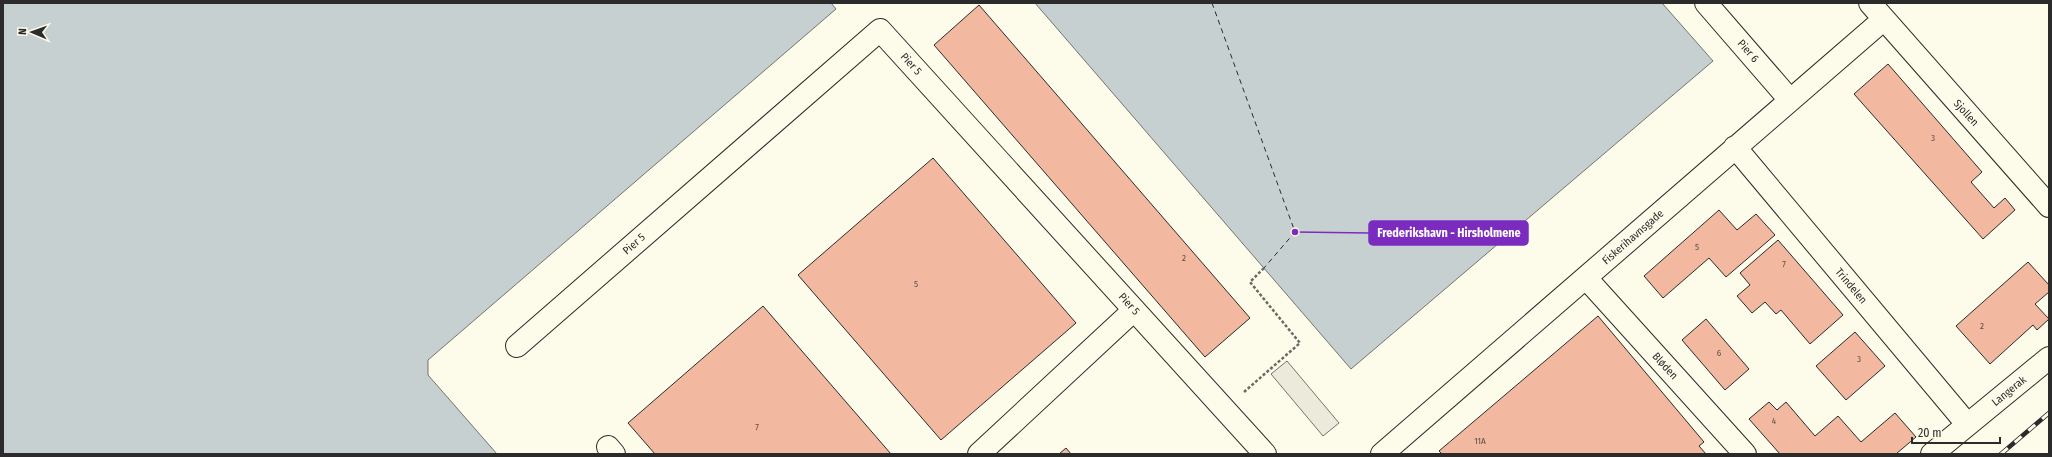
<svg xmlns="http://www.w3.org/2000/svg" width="2052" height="457" viewBox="0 0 2052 457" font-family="'Fira Sans Condensed',sans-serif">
<rect width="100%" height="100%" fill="#fdfbea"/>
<path fill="#eceadb" stroke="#74746e" d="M 1287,361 L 1339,423 L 1323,436 L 1271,374 Z"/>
<path fill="#c7d0d0" stroke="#74746e" d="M 3,3 L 831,3 L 836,9 L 428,360 L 428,375 L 497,454 L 3,454 Z
M 1035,3 L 1662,3 L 1713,61 L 1351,369 Z"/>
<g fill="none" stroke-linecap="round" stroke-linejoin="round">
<path stroke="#2b2b2b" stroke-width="1" stroke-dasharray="5 4" stroke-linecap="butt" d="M 1212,3 L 1295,232 L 1264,268"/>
</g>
<path fill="#f2b8a0" stroke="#2b2b2b" d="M 979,5 L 1250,318 L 1205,357 L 934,45 Z
M 1888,64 L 1982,172 L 1971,182 L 1994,208 L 2005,198 L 2015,210 L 1983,239 L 1854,94 Z
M 933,158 L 1076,323 L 941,440 L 798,275 Z
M 1719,210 L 1737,230 L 1756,214 L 1775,235 L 1726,277 L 1709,258 L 1663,298 L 1644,276 Z
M 1778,240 L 1843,315 L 1810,344 L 1781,310 L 1776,314 L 1765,302 L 1752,313 L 1737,296 L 1750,285 L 1740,273 Z
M 2028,262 L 2049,285 L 2049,292 L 2035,304 L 2049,319 L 2037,330 L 2033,325 L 1990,364 L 1956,326 Z
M 763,306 L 891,454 L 655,454 L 628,423 Z
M 1598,316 L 1704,442 L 1699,446 L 1706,454 L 1442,454 L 1439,451 Z
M 1706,319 L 1749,369 L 1725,390 L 1682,340 Z
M 1855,332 L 1885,366 L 1846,400 L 1816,366 Z
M 1769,402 L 1777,410 L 1786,402 L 1815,436 L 1838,416 L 1861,442 L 1895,413 L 1916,437 L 1896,454 L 1780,454 L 1749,419 Z
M 1066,448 L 1071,454 L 1059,454 Z"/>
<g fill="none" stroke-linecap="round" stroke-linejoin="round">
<g stroke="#2b2b2b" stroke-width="24">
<path id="minor" d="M 1706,3 L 1790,100
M 1870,3 L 2049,206
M 1735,147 L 1967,424
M 1586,278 L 1745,454
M 517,346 L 880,30 L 1265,454
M 608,447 L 614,454
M 979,454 L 1134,310
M 1382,454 L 1883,20
M 1932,454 L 2049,358"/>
</g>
<path stroke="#6a6964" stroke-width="2.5" stroke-dasharray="3 2" stroke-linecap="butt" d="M 1244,392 L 1300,343 L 1250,282 L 1264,268"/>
<use href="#minor" stroke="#fdfbea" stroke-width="22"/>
<g stroke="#2b2b2b" stroke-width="4.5">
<path id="rail" d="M 2001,454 L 2049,413"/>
</g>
<use href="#rail" stroke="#fdfbea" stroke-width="3" stroke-dasharray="9" stroke-linecap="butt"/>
</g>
<g text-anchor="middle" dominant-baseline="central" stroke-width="3" stroke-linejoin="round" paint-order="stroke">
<g font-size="9" fill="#5d4e48">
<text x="1933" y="138">3</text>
<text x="1697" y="247">5</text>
<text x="1184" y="258">2</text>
<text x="1784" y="264">7</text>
<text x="916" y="284">5</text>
<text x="1982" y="326">2</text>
<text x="1719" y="353">6</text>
<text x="1859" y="359">3</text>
<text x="1774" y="421">4</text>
<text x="757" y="427">7</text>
<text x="1480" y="441">11A</text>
</g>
<g font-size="11" fill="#2b2b2b" stroke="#fdfbea">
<text transform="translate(1748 51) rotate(49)">Pier 6</text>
<text transform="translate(911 64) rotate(48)">Pier 5</text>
<text transform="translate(1966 113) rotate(48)">Sjollen</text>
<text transform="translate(1633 237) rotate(-41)">Fiskerihavnsgade</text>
<text transform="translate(634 244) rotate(-41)">Pier 5</text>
<text transform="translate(1851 286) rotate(50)">Trindelen</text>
<text transform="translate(1129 304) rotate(48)">Pier 5</text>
<text transform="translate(1665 366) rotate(48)">Bløden</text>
<text transform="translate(2009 391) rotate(-39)">Langerak</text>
</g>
</g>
<path fill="none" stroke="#7b2cbf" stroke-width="1.5" d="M1295 232L1369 233"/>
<circle fill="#7b2cbf" stroke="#fdfbea" stroke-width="1.5" cx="1295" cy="232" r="4"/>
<rect fill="#7b2cbf" stroke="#7b2cbf" stroke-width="1.5" x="1369" y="221" width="159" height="24" rx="4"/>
<g font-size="12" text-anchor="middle" font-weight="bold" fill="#fff">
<text x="1449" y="237">Frederikshavn - Hirsholmene</text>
</g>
<rect width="2052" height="457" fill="none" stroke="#2b2b2b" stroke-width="8"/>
<g transform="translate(32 32) rotate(272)" stroke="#fdfbea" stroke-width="3" paint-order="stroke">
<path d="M0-3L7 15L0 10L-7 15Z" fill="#2b2b2b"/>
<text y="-6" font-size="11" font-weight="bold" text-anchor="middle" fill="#2b2b2b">N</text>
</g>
<path d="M1912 437v6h88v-6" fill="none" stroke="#2b2b2b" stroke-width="2"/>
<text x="1918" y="437" font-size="12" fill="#2b2b2b" stroke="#fdfbea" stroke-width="3" paint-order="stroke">20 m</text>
</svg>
